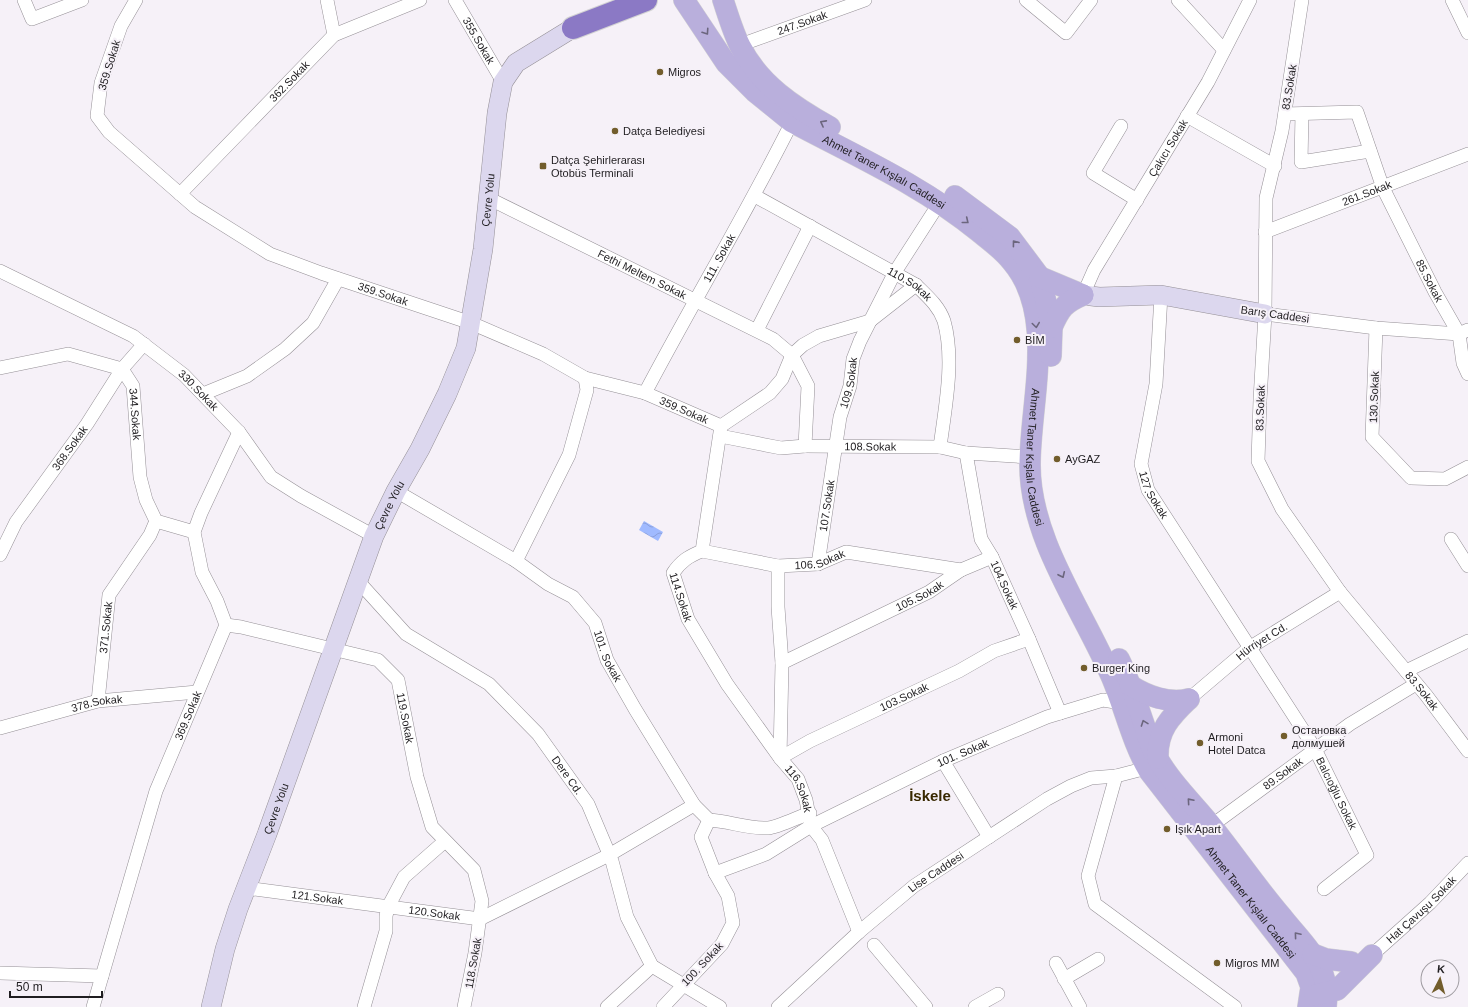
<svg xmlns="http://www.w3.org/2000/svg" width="1468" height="1007" viewBox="0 0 1468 1007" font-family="Helvetica,sans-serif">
<defs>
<pattern id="water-waves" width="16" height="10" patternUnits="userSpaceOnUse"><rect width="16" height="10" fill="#a0baff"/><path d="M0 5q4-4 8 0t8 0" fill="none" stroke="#8a9fda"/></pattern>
</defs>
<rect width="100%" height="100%" fill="#f6f1f8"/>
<path fill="url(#water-waves)" d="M 644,521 L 663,532 L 658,541 L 639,530 Z"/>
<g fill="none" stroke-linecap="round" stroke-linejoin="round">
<g stroke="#959096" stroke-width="14">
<g id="street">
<path d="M 24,0 L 32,19 L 82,0"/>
<path id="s1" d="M 136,0 L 121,26 L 101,83 L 97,116 L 109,132 L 195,207 L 270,254 L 321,273 L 471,323 L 543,354 L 585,378 L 645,393 L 721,426 L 770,393 L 782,379 L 792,355 L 803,345 L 819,336 L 870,321 L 916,285"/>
<path d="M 327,0 L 334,35"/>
<path id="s2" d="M 455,0 L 503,82"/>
<path d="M 1026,0 L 1066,33 L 1091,0"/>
<path d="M 1178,0 L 1224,50"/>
<path id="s3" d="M 1302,0 L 1282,131 L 1266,198 L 1265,314 L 1260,400 L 1258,461 L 1282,509 L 1340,592 L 1426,695 L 1468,751"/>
<path d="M 1452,0 L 1468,33"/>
<path id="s4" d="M 740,45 L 865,0"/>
<path id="s5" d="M 1285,114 L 1357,112 L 1383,188 L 1435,292 L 1459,334 L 1463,363 L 1468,374"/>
<path d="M 1302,114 L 1301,162 L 1370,151"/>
<path d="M 1187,116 L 1275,166"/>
<path d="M 1121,126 L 1093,173 L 1137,200"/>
<path id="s6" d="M 180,194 L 334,35 L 420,0"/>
<path id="s7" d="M 755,196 L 916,285 C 927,296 939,306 944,321 C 955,360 945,408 940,447"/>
<path id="s8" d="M 488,198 L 773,339 L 792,355 L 808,386 L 805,446 L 940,447 L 966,453 L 1030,457"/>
<path id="s9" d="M 1265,232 L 1468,154"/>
<path id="s10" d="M 0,271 L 133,336 L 184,375 L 239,432 L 271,477 L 301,496 L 374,536"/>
<path id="s11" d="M 1083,295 L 1094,270 L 1208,82 L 1250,0"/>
<path id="s12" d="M 1161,295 L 1156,384 L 1141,464 L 1148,490 L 1314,747 L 1367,855 L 1324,889"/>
<path d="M 1265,314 L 1376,328 L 1459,334 L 1468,330"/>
<path d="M 1376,328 L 1372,437 L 1411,478 L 1445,479 L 1468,467"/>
<path d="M 757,330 L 810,226"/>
<path id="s13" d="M 0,368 L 68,354 L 122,369 L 133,386 L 140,477 L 146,500 L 156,521 L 194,532"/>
<path id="s14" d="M 645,393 C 693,302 746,214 792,122"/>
<path d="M 203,394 L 247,376 L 285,349 L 313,323 L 338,279"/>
<path id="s15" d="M 721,426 L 702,551 C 689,556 681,561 673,573 L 688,619 L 727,684 L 780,758 L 810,741 L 959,671 L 994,651 L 1029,639"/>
<path d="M 720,436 L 781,448 L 805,446"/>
<path id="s16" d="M 966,453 L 981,539 L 992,557 L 1029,639 L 1060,713"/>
<path id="s17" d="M 396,491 L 516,561 L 548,584 L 573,597 L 595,623 L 607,660 L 635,709 L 694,805 L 709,820 L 701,837 L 715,873 L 728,896 L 733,923 L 722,944 L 663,1007"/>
<path d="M 1451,539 L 1468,566"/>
<path id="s18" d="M 702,551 L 778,566 L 818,564 L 846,552 L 961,570"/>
<path id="s19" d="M 0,555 L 16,522 L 87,424 L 122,369 L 144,344"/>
<path d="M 516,561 L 569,455 L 587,390 L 585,378"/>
<path id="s20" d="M 818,564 L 840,417 L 850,386 L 853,359 L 860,341 L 895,272 L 940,202"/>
<path id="s21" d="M 778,566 L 778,607 L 782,663 L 780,758 L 798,779 L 806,800 L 811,826 L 822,840 L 859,932"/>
<path id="s22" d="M 358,581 L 406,634 L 489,684 L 538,734 L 588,804 L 612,861 L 627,917 L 652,966 L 720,1007"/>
<path id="s23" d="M 226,625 L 241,627 L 378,660 L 398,680 L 417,777 L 432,827 L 474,870 L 482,901 L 475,953 L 464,1007"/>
<path id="s24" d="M 782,663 L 929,592 L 961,570 L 992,557"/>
<path d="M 1406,671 L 1468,641"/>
<path id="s25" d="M 1189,699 L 1249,648 L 1340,592"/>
<path id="s26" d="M 98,701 L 109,595 L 150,535 L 156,521"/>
<path id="s27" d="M 0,728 L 98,701 L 197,692"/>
<path d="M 943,761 L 989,837"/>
<path d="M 1147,768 L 1116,776 L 1088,876 L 1095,904 L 1235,1007"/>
<path d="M 709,820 C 729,821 748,829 768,828 C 779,827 798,817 810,813"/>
<path id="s28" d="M 1211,826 L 1350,724 L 1416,684"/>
<path id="s29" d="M 715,873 L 766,854 L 811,826 L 943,761 L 1047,717 L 1103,700 L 1121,703"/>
<path id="s30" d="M 246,888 L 480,919"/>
<path d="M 480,919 L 609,855 L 694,805"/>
<path d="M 874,945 L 926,1007"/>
<path id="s31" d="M 1372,955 L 1430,903 L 1468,863"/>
<path d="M 1056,963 L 1080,1007"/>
<path d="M 0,973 L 102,976"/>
<path d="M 1064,979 L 1098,959"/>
<path id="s32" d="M 93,1007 L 156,791 L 226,625 L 217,601 L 202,572 L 194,532 L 201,513 L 239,432"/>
<path d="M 364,1007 L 386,931 L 386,916 L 388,907 L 404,877 L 445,841"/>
<path d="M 607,1007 L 652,966"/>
<path id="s33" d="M 778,1007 L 859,932 L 914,886 L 1047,799 L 1071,786 L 1091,778 L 1116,776"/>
<path d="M 975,1007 L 998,994"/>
</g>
</g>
<g stroke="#959096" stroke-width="20">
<g id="secondary">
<path d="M 1083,295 L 1099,297 L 1161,295 L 1265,314"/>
<path id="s34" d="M 211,1007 L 225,949 L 238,909 L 267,834 L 374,536 L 396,491 L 420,449 L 447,394 L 466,348 L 483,249 L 497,113 L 503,82 L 516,63 L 573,28"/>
</g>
</g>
<g stroke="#d2d2d3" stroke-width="22">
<g id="primary">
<path id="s35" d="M 684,0 L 726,63 L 755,92 L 792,122 C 856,156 923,186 979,232 C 990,241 1003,250 1012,262 C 1057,315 1030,402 1030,465 C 1030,540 1083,610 1112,678 C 1125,709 1132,742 1149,771 L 1306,973 L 1311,987 L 1308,1007"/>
<path d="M 723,0 C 728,15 733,32 740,46 C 759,84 794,107 830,127"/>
<path d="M 955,196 L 1010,237 L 1040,277 L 1052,327 L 1051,356"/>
<path d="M 1040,277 L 1083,295"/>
<path d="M 1052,327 C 1060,309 1064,303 1083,295"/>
<path d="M 1119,659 C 1130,681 1137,704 1145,727 C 1148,735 1150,745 1154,752 C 1168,779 1191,801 1210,824 C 1235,855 1257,888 1283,918 C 1307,948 1331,966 1326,1007"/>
<path d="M 1130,685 C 1147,696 1169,704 1189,699"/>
<path d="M 1158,758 C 1157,731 1170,717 1189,699"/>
<path d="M 1313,954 L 1326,959 L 1351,962"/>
<path d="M 1315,995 L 1337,990 L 1372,955"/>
</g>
</g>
<g stroke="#d2d2d3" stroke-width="24">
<path id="highway" d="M 573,28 L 646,0"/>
</g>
<use href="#street" stroke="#fff" stroke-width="13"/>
<use href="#secondary" stroke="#dcd7ee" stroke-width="19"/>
<use href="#primary" stroke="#b9afdc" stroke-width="21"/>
<use href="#highway" stroke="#8b79c5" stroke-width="22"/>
</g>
<defs><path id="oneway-chevron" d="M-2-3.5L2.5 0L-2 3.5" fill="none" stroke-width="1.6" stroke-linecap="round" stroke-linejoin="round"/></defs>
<g stroke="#6c667e">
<use href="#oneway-chevron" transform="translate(706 32) rotate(56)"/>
<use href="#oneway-chevron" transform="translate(823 123) rotate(-152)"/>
<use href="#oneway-chevron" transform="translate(966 221) rotate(39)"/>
<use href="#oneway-chevron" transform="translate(1015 243) rotate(-127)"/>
<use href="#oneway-chevron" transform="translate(1036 325) rotate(82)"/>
<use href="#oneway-chevron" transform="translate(1062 575) rotate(65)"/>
<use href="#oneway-chevron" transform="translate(1144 723) rotate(-110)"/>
<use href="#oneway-chevron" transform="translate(1190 801) rotate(-131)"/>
<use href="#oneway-chevron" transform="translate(1297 935) rotate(-130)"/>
</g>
<g fill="#725d2c" stroke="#f6f1f8" stroke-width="1.5">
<circle cx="660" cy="72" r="4"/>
<circle cx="615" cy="131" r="4"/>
<rect x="539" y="162" width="8" height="8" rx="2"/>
<circle cx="1017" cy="340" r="4"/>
<circle cx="1057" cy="459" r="4"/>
<circle cx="1084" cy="668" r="4"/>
<circle cx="1284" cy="736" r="4"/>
<circle cx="1200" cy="743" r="4"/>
<circle cx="1167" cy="829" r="4"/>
<circle cx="1217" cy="963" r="4"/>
</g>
<g text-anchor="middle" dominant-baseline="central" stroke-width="4" stroke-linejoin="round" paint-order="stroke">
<g font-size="11" fill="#201e21" stroke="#f6f1f8">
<text stroke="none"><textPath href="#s4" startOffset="66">247.Sokak</textPath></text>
<text stroke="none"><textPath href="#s2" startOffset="47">355.Sokak</textPath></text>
<text transform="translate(109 65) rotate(-73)">359.Sokak</text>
<text stroke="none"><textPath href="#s6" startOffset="157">362.Sokak</textPath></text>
<text transform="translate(1289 87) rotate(-81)">83.Sokak</text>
<text stroke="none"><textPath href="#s11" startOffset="170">Çakıcı Sokak</textPath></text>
<text stroke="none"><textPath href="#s35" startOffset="269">Ahmet Taner Kışlalı Caddesi</textPath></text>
<text stroke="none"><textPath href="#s9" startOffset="109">261.Sokak</textPath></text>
<text stroke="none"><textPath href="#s34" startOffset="858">Çevre Yolu</textPath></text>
<text stroke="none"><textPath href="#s14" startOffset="154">111. Sokak</textPath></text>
<text stroke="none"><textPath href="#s8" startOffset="172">Fethi Meltem Sokak</textPath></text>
<text stroke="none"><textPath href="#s5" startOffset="256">85.Sokak</textPath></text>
<text stroke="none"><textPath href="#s7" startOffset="178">110.Sokak</textPath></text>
<text stroke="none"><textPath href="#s1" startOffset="466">359.Sokak</textPath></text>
<text transform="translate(1275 314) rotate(8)">Barış Caddesi</text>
<text stroke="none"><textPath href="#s20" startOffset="184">109.Sokak</textPath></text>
<text stroke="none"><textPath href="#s10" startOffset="233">330.Sokak</textPath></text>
<text transform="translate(1374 397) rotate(-88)">130.Sokak</text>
<text transform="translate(1260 408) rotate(-88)">83.Sokak</text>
<text stroke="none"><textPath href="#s1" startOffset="790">359.Sokak</textPath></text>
<text stroke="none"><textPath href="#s13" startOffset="174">344.Sokak</textPath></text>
<text stroke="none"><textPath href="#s8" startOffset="503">108.Sokak</textPath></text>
<text stroke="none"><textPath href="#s19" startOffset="128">368.Sokak</textPath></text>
<text stroke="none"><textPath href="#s35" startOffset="628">Ahmet Taner Kışlalı Caddesi</textPath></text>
<text stroke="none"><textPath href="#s12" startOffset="204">127.Sokak</textPath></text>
<text stroke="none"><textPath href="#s34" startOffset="533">Çevre Yolu</textPath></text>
<text stroke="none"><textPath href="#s20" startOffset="59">107.Sokak</textPath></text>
<text stroke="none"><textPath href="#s18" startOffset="120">106.Sokak</textPath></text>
<text stroke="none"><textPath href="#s16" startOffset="139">104.Sokak</textPath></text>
<text stroke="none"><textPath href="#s24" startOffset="153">105.Sokak</textPath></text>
<text stroke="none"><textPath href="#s15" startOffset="189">114.Sokak</textPath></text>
<text stroke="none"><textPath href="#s26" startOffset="74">371.Sokak</textPath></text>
<text stroke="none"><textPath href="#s25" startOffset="93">Hürriyet Cd.</textPath></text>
<text stroke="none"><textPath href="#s17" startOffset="276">101. Sokak</textPath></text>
<text stroke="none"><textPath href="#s3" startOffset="748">83.Sokak</textPath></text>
<text stroke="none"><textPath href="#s15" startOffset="517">103.Sokak</textPath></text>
<text stroke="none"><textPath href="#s27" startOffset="100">378.Sokak</textPath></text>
<text stroke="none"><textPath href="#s32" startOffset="307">369.Sokak</textPath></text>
<text stroke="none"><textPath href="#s23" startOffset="223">119.Sokak</textPath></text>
<text stroke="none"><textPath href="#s29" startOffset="276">101. Sokak</textPath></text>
<text stroke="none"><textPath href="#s28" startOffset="89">89.Sokak</textPath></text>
<text stroke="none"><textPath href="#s22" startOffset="289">Dere Cd.</textPath></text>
<text stroke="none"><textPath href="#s21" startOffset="229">116.Sokak</textPath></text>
<text stroke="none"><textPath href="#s12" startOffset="555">Balcıoğlu Sokak</textPath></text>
<text stroke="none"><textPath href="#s34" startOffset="209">Çevre Yolu</textPath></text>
<text stroke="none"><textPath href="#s33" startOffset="208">Lise Caddesi</textPath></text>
<text stroke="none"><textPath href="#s30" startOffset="72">121.Sokak</textPath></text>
<text stroke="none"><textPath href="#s35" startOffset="1132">Ahmet Taner Kışlalı Caddesi</textPath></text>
<text stroke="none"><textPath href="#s31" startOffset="67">Hat Çavuşu Sokak</textPath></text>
<text stroke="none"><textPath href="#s30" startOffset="190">120.Sokak</textPath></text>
<text transform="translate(473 963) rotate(-80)">118.Sokak</text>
<text transform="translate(702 964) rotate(-47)">100. Sokak</text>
</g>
<g font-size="11" fill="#201e21" stroke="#f6f1f8" text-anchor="start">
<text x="668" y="72">Migros</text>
<text x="623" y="131">Datça Belediyesi</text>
<text x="551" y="160">Datça Şehirlerarası<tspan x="551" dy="13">Otobüs Terminali</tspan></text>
<text x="1025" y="340">BİM</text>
<text x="1065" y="459">AyGAZ</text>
<text x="1092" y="668">Burger King</text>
<text x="1292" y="730">Остановка<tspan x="1292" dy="13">долмушей</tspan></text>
<text x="1208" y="737">Armoni<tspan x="1208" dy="13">Hotel Datca</tspan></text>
<text x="1175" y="829">Işık Apart</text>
<text x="1225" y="963">Migros MM</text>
</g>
<g font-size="15" font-weight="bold" fill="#382800" stroke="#f6f1f8">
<text x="930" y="795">İskele</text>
</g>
</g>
<g transform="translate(1440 979) rotate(6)"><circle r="19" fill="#f6f1f8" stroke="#a09da2"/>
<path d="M0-3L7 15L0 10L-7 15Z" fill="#725d2c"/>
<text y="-6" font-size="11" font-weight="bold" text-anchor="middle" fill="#201e21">K</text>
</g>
<path d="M10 991v6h92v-6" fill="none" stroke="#201e21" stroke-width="2"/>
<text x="16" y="991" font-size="12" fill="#201e21" stroke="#f6f1f8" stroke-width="3" paint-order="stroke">50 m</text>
</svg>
